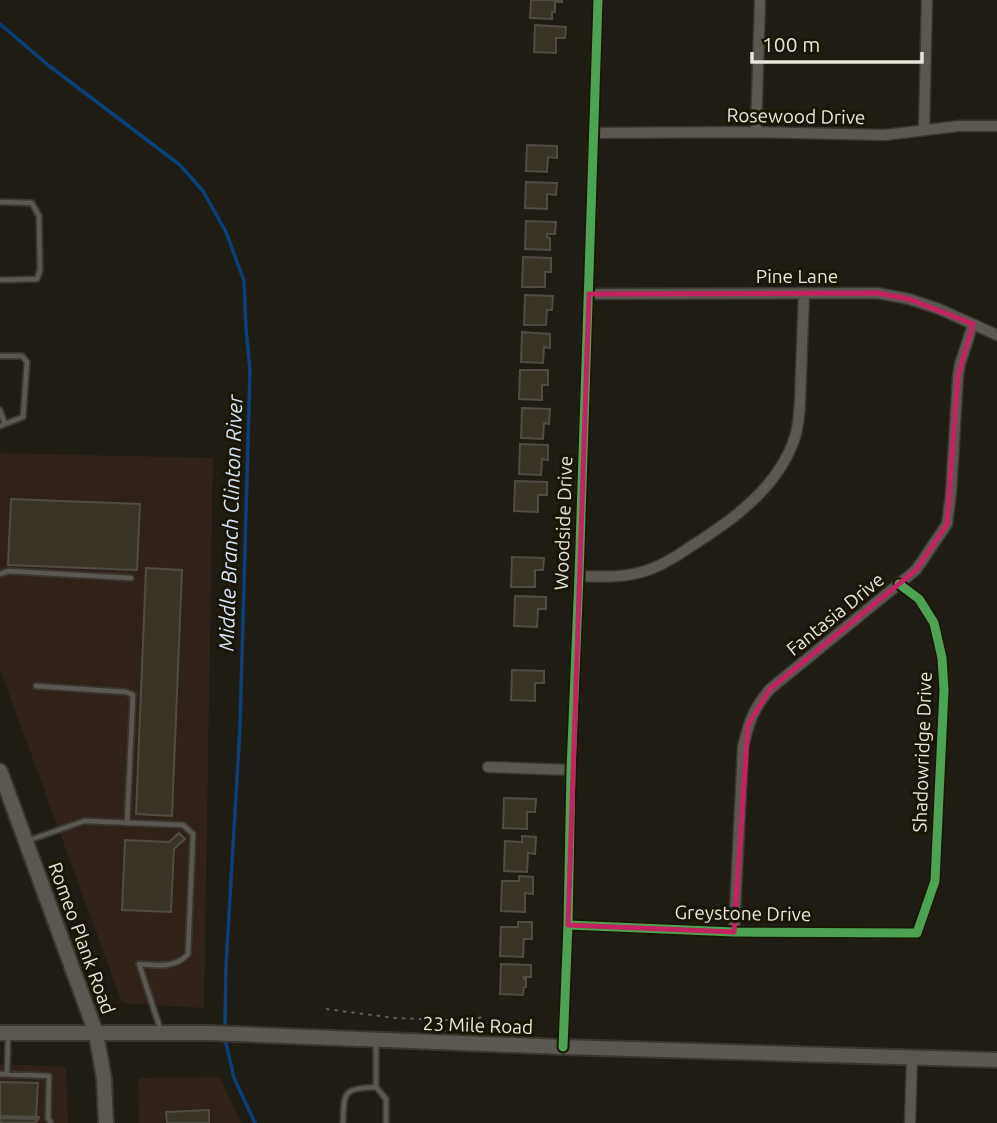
<svg xmlns="http://www.w3.org/2000/svg" width="997" height="1123" viewBox="0 0 997 1123" font-family="Ubuntu,sans-serif">
<rect width="100%" height="100%" fill="#1f1c13"/>
<path fill="#302119" d="M 0,453 L 213,458 L 204,1008 L 122,1003 L 0,669 Z
M 0,1064 L 66,1067 L 68,1123 L 0,1123 Z
M 220,1077 L 241,1123 L 139,1123 L 138,1078 Z"/>
<g fill="none" stroke-linecap="round" stroke-linejoin="round">
<path stroke="#0a3f7a" stroke-width="3.5" d="M 0,24 L 48,65 L 180,165 L 203,191 L 226,232 L 244,281 L 246,329 L 250,370 L 240,727 L 226,965 L 225,1028
M 225,1039 L 234,1078 L 255,1123"/>
</g>
<path fill="#393426" stroke="#4f4c44" stroke-width="2" d="M 531,0 L 562,0 L 562,2 L 555,2 L 555,12 L 552,12 L 552,19 L 530,18 Z
M 535,25 L 566,27 L 565,38 L 556,38 L 556,53 L 534,52 Z
M 527,145 L 557,146 L 557,158 L 548,157 L 547,172 L 526,171 Z
M 526,182 L 557,183 L 556,195 L 547,194 L 547,209 L 525,208 Z
M 526,221 L 556,222 L 555,234 L 547,234 L 547,237 L 550,238 L 550,250 L 525,249 Z
M 523,257 L 551,258 L 551,272 L 545,272 L 545,287 L 522,287 Z
M 525,295 L 553,296 L 552,310 L 547,310 L 546,325 L 524,325 Z
M 522,332 L 550,334 L 550,348 L 544,347 L 543,363 L 521,362 Z
M 520,370 L 548,370 L 548,385 L 542,385 L 542,400 L 519,399 Z
M 522,408 L 550,409 L 549,424 L 544,423 L 543,439 L 521,438 Z
M 520,444 L 548,445 L 548,460 L 542,459 L 541,475 L 519,474 Z
M 515,481 L 547,482 L 547,495 L 538,495 L 538,512 L 514,511 Z
M 11,499 L 140,504 L 137,570 L 8,565 Z
M 512,557 L 544,558 L 543,570 L 535,570 L 535,587 L 511,587 Z
M 146,568 L 182,570 L 172,816 L 136,814 Z
M 515,596 L 546,597 L 546,609 L 538,609 L 537,627 L 514,626 Z
M 512,670 L 544,671 L 544,683 L 535,683 L 535,701 L 511,700 Z
M 504,798 L 536,799 L 535,812 L 527,812 L 527,829 L 503,828 Z
M 179,833 L 185,839 L 174,849 L 171,912 L 122,910 L 125,840 L 169,842 Z
M 522,836 L 536,837 L 535,854 L 528,853 L 527,872 L 504,871 L 505,841 L 522,842 Z
M 519,876 L 533,877 L 533,894 L 525,893 L 525,912 L 501,911 L 502,881 L 519,881 Z
M 518,922 L 532,922 L 532,939 L 524,939 L 523,957 L 500,956 L 501,927 L 518,927 Z
M 501,964 L 531,965 L 531,977 L 524,977 L 524,979 L 526,979 L 526,987 L 524,987 L 523,995 L 500,994 Z
M 0,1082 L 38,1083 L 36,1119 L 0,1118 Z
M 209,1110 L 209,1123 L 167,1123 L 166,1112 Z
M 0,1116 L 39,1117 L 38,1120 L 34,1123 L 0,1123 Z"/>
<g fill="none" stroke-linecap="round" stroke-linejoin="round">
<g stroke="#393630" stroke-width="8">
<path id="lane" d="M 0,202 L 32,203 L 39,216 L 40,270 L 37,279 L 0,280
M 0,356 L 22,356 L 27,362 L 23,417 L 0,426
M 0,410 L 5,424
M 0,574 L 8,571 L 131,578
M 36,686 L 126,692 L 133,695 L 127,823
M 27,841 L 84,821 L 183,825 L 193,834 L 188,954 C 175,969 157,965 139,964 L 161,1031
M 376,1041 L 376,1087 L 386,1099 L 386,1123
M 0,1074 L 49,1076 L 48,1118 L 51,1123
M 7,1074 L 8,1037
M 343,1123 C 344,1091 343,1089 376,1087"/>
</g>
<g stroke="#393630" stroke-width="13">
<path id="street" d="M 924,130 L 927,0
M 756,132 L 760,0
M 594,133 L 756,132 L 885,135 L 959,126 L 997,126
M 589,294 L 877,293 L 909,299 L 939,309 L 997,335
M 579,576 C 602,577 626,578 648,570 C 663,565 677,556 690,547 C 733,520 779,487 795,437 C 801,416 800,394 801,373 C 802,346 803,320 804,293
M 488,767 L 571,770
M 568,925 L 734,932 L 917,933 L 935,881 L 944,690 L 942,658 L 934,623 L 919,599 L 899,584
M 734,932 L 743,747 C 749,722 753,709 770,689 L 916,570 L 947,524 L 951,493 L 958,376 L 960,364 L 973,324
M 563,1047 L 568,925 L 571,770 L 579,576 L 598,0
M 910,1123 L 912,1058"/>
</g>
<g stroke="#393630" stroke-width="18">
<path id="secondary" d="M 0,771 L 96,1033 L 104,1078 L 106,1123
M 0,1033 L 209,1033 L 563,1047 L 997,1060"/>
</g>
<path stroke="#5e5c55" stroke-width="2" stroke-dasharray="3.5 5" stroke-linecap="butt" d="M 326,1009 L 395,1018 L 470,1021 L 484,1016"/>
<use href="#lane" stroke="#5a5851" stroke-width="4.5"/>
<use href="#street" stroke="#5a5851" stroke-width="10"/>
<use href="#secondary" stroke="#5a5851" stroke-width="14"/>
<g stroke="#1a1606" stroke-width="13">
<path id="cycleway" d="M 568,925 L 734,932 L 917,933 L 935,881 L 944,690 L 942,658 L 934,623 L 919,599 L 899,584
M 563,1047 L 568,925 L 571,770 L 579,576 L 598,0"/>
</g>
<use href="#cycleway" stroke="#4ca352" stroke-width="9"/>
</g>
<path fill="none" stroke="#c42261" stroke-width="5" stroke-linejoin="round" d="M 877,293 L 909,299 L 973,324 L 958,376 L 947,524 L 916,570 L 770,689 L 748,725 L 734,932 L 568,925 L 589,294 Z"/>
<g text-anchor="middle" dominant-baseline="central" stroke-width="6" stroke-linejoin="round" paint-order="stroke">
<g font-size="19" fill="#e8e5da" stroke="#1a1606">
<text transform="translate(796 116) rotate(1)">Rosewood Drive</text>
<text x="797" y="276">Pine Lane</text>
<text transform="translate(563 523) rotate(-88)">Woodside Drive</text>
<text transform="translate(835 614) rotate(-39)">Fantasia Drive</text>
<text transform="translate(922 752) rotate(-88)">Shadowridge Drive</text>
<text transform="translate(743 913) rotate(1)">Greystone Drive</text>
<text transform="translate(82 938) rotate(70)">Romeo Plank Road</text>
<text transform="translate(478 1025) rotate(2)">23 Mile Road</text>
</g>
<g font-size="21" font-style="italic" fill="#d6e5f8" stroke="#1a1606">
<text transform="translate(230 523) rotate(-88)">Middle Branch Clinton River</text>
</g>
</g>
<path d="M752 52v10h170v-10" fill="none" stroke="#e8e5da" stroke-width="3.5"/>
<text x="762" y="52" font-size="21" fill="#e8e5da" stroke="#1a1606" stroke-width="5" paint-order="stroke">100 m</text>
</svg>
